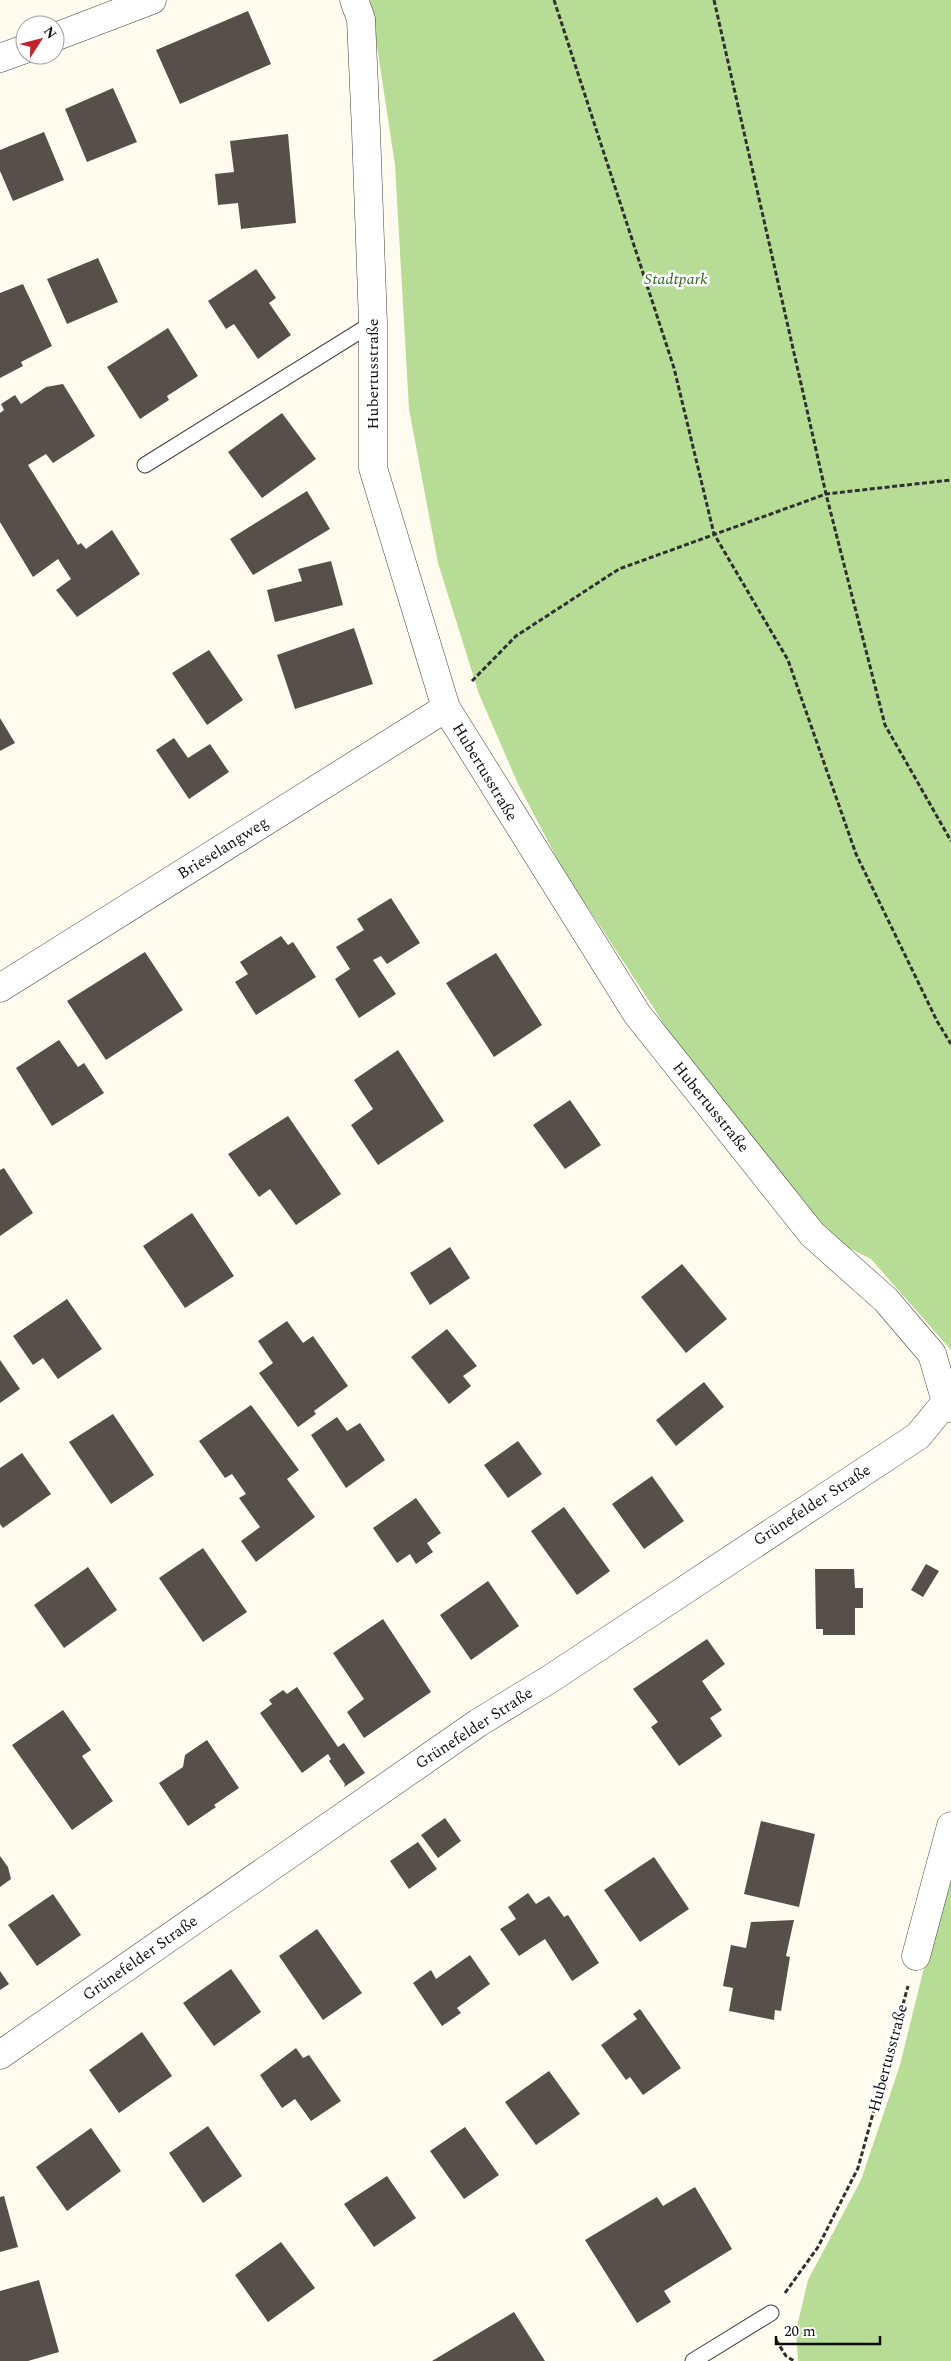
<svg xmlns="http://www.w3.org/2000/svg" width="951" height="2361" viewBox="0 0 951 2361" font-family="Spectral,serif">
<rect width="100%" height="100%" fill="#fffcef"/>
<path fill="#b6dc96" d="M 370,0 L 951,0 L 951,1350 L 871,1259 L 837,1242 L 689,1066 L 655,1010 L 562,868 L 518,784 L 479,694 L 438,563 L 409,409 L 395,165 Z
M 951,1858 L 951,2361 L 798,2361 L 796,2331 L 808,2280 L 861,2180 L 900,2065 Z"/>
<path fill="#574f4a" d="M 248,11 L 271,64 L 180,104 L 156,50 Z
M 113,88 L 137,142 L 87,162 L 65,109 Z
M 44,132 L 64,180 L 13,201 L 0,171 L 0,150 Z
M 288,134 L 296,223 L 241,229 L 238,203 L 218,205 L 215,174 L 234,172 L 230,141 Z
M 98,258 L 118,302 L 67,324 L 47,279 Z
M 256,269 L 276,298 L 269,303 L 291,335 L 258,359 L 234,324 L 226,329 L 208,301 Z
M 23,284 L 52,346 L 21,362 L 23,366 L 0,378 L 0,293 Z
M 168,328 L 198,376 L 167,396 L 169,400 L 140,419 L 107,367 Z
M 63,384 L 95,436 L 53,463 L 46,454 L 28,465 L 78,545 L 81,543 L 86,549 L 112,530 L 140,574 L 77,617 L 56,590 L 71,579 L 58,559 L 33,577 L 0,522 L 0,413 L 4,410 L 1,404 L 15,395 L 21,404 L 46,387 Z
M 282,413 L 316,459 L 262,498 L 228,452 Z
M 307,491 L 330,529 L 253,575 L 230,539 Z
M 331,561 L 343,605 L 275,622 L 267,590 L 302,581 L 298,569 Z
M 354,628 L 373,684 L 295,709 L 277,655 Z
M 209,650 L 243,700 L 207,725 L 172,673 Z
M 0,718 L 15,743 L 0,751 Z
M 174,738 L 188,758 L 210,744 L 229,772 L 189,799 L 156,750 Z
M 391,898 L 420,943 L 387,964 L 381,956 L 373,960 L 396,994 L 359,1018 L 335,979 L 350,969 L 336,947 L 364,930 L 357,919 Z
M 281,936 L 288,945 L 293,942 L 316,977 L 256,1015 L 235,982 L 248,974 L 240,962 Z
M 145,952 L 183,1010 L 106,1060 L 67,1001 Z
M 496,953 L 542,1025 L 494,1057 L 446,983 Z
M 59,1040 L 78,1067 L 84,1063 L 104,1093 L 52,1126 L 16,1068 Z
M 398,1050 L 444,1121 L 378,1165 L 351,1125 L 373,1109 L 354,1080 Z
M 570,1100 L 601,1145 L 565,1169 L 533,1125 Z
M 288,1116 L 341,1194 L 296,1225 L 270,1189 L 259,1197 L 228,1154 Z
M 4,1168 L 33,1213 L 0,1236 L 0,1170 Z
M 192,1213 L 234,1276 L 185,1308 L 143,1246 Z
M 450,1247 L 470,1278 L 430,1305 L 410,1273 Z
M 682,1264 L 727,1319 L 686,1353 L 641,1297 Z
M 67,1299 L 102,1349 L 58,1379 L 43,1358 L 33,1365 L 13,1336 Z
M 287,1321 L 303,1343 L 313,1336 L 348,1386 L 314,1411 L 316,1414 L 298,1427 L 259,1373 L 273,1363 L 258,1341 Z
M 447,1329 L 477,1366 L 463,1376 L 471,1386 L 449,1404 L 411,1357 Z
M 0,1360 L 20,1389 L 0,1403 Z
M 704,1382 L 724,1407 L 676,1446 L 656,1420 Z
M 251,1405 L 299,1470 L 287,1479 L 315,1517 L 256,1562 L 241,1541 L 260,1527 L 239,1498 L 246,1494 L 232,1474 L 225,1478 L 199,1441 Z
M 113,1414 L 154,1475 L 111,1504 L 69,1442 Z
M 337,1417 L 347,1431 L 360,1423 L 385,1460 L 346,1488 L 311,1435 Z
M 518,1441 L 542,1474 L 508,1498 L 484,1465 Z
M 22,1453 L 51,1494 L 3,1528 L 0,1524 L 0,1468 Z
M 652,1476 L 684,1521 L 644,1549 L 612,1504 Z
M 416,1498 L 441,1533 L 427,1543 L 433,1552 L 416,1564 L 410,1554 L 397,1563 L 373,1528 Z
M 564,1507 L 610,1571 L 577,1595 L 531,1531 Z
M 203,1548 L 247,1612 L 203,1642 L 159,1578 Z
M 926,1564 L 939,1571 L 923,1597 L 911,1590 Z
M 88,1567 L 117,1610 L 64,1648 L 34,1605 Z
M 815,1569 L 854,1569 L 855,1588 L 863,1588 L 863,1608 L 855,1608 L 855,1635 L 823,1635 L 823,1629 L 816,1629 Z
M 488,1581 L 519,1626 L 471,1660 L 440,1615 Z
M 383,1619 L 431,1692 L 364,1738 L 347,1712 L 364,1699 L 333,1653 Z
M 707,1639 L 725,1664 L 702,1681 L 722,1710 L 710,1718 L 722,1736 L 679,1766 L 651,1727 L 658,1722 L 633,1689 Z
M 297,1687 L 338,1747 L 344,1743 L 365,1773 L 344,1787 L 345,1784 L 329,1761 L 331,1759 L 328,1754 L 302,1773 L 260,1713 L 272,1704 L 269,1700 L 283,1690 L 287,1694 Z
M 63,1710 L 91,1750 L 82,1756 L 113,1801 L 72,1830 L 12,1745 Z
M 207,1740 L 239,1788 L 214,1805 L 216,1807 L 188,1826 L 159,1783 L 183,1767 L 185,1755 Z
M 445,1818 L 461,1841 L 438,1858 L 421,1835 Z
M 761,1821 L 815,1834 L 799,1907 L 744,1894 Z
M 418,1842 L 437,1869 L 409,1889 L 390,1861 Z
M 0,1856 L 8,1867 L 11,1879 L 0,1887 Z
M 654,1857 L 689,1909 L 640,1942 L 604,1890 Z
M 528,1893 L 536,1904 L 549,1896 L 564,1917 L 568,1915 L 599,1963 L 572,1981 L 545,1939 L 519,1956 L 500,1929 L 516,1919 L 508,1907 Z
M 53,1894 L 81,1935 L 37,1966 L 8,1925 Z
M 794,1920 L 786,1956 L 790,1957 L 781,2011 L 775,2010 L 774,2020 L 729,2011 L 733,1988 L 723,1986 L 731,1945 L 746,1948 L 751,1922 Z
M 317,1929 L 362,1993 L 323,2020 L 279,1956 Z
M 470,1955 L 490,1984 L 457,2008 L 461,2013 L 442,2026 L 413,1983 L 431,1970 L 436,1979 Z
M 231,1969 L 261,2012 L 214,2046 L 183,2003 Z
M 0,1971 L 9,1984 L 0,1990 Z
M 640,2009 L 681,2068 L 643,2095 L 630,2077 L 626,2080 L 601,2045 L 637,2019 L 633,2014 Z
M 142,2032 L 172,2076 L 119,2113 L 89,2070 Z
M 296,2048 L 303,2058 L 309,2055 L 341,2101 L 311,2121 L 295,2099 L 282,2108 L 260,2075 Z
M 549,2071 L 580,2114 L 536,2145 L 505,2102 Z
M 208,2126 L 242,2176 L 203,2203 L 169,2153 Z
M 465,2127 L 499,2175 L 464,2199 L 430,2151 Z
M 91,2128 L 121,2171 L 67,2211 L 36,2167 Z
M 387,2176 L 416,2218 L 374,2247 L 344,2204 Z
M 695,2187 L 732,2249 L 664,2291 L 671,2302 L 637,2323 L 585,2240 L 657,2197 L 663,2206 Z
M 4,2196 L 18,2247 L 0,2252 L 0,2197 Z
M 281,2242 L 315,2288 L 268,2322 L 235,2275 Z
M 39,2280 L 59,2352 L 28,2361 L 0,2361 L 0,2291 Z
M 514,2312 L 545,2361 L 432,2361 Z"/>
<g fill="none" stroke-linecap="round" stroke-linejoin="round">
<g stroke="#414141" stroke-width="17">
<path id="lane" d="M 145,465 L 373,323
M 693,2361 L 771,2313"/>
</g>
<g stroke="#414141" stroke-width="29">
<path id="street" d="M 354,0 L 361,19 L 366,131 L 373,323 L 373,468 L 446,708 L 637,1014 L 812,1234 L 886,1300 L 932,1354 L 946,1402 L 951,1408
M 55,37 L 152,0
M 0,58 L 25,49
M 0,988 L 446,708
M 916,1956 L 951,1826
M 0,2055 L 478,1723 L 550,1679 L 918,1436 L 946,1402"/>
</g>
<path stroke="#303030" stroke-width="3" stroke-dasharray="5 2.5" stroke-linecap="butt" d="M 554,0 L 674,368 L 714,534 L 788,660 L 856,854 L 937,1021 L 951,1044
M 714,0 L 826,494 L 885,725 L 951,841
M 472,681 L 516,636 L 619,569 L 826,494 L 951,480
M 785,2293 L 818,2247 L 858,2168 L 908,1986
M 776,2340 L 786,2356 L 794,2361"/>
<use href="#lane" stroke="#fff" stroke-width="15"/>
<use href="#street" stroke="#fff" stroke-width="28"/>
</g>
<g text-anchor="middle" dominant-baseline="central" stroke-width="5" stroke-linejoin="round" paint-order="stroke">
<g font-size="16" font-style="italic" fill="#2d671c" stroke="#fff">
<text x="676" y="279">Stadtpark</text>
</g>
<g font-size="16" fill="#0e0e0e" stroke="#fff">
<text transform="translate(373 374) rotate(-90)">Hubertusstraße</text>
<text transform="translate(485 772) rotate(59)">Hubertusstraße</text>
<text transform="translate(223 848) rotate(-32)">Brieselangweg</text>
<text transform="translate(711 1107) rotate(51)">Hubertusstraße</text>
<text transform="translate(812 1505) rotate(-33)">Grünefelder Straße</text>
<text transform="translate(474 1728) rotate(-33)">Grünefelder Straße</text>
<text transform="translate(140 1958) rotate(-35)">Grünefelder Straße</text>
<text transform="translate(888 2058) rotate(-75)">Hubertusstraße</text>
</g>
</g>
<g transform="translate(40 40) rotate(54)"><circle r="24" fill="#ffffff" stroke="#9f9f9f"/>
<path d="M0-4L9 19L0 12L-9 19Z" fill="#c2222c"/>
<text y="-8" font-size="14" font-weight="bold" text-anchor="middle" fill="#0e0e0e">N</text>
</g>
<path d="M776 2336v8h104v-8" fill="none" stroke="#0e0e0e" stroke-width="2.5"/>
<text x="784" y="2336" font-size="15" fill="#0e0e0e" stroke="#ffffff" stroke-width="4" paint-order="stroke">20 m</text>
</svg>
